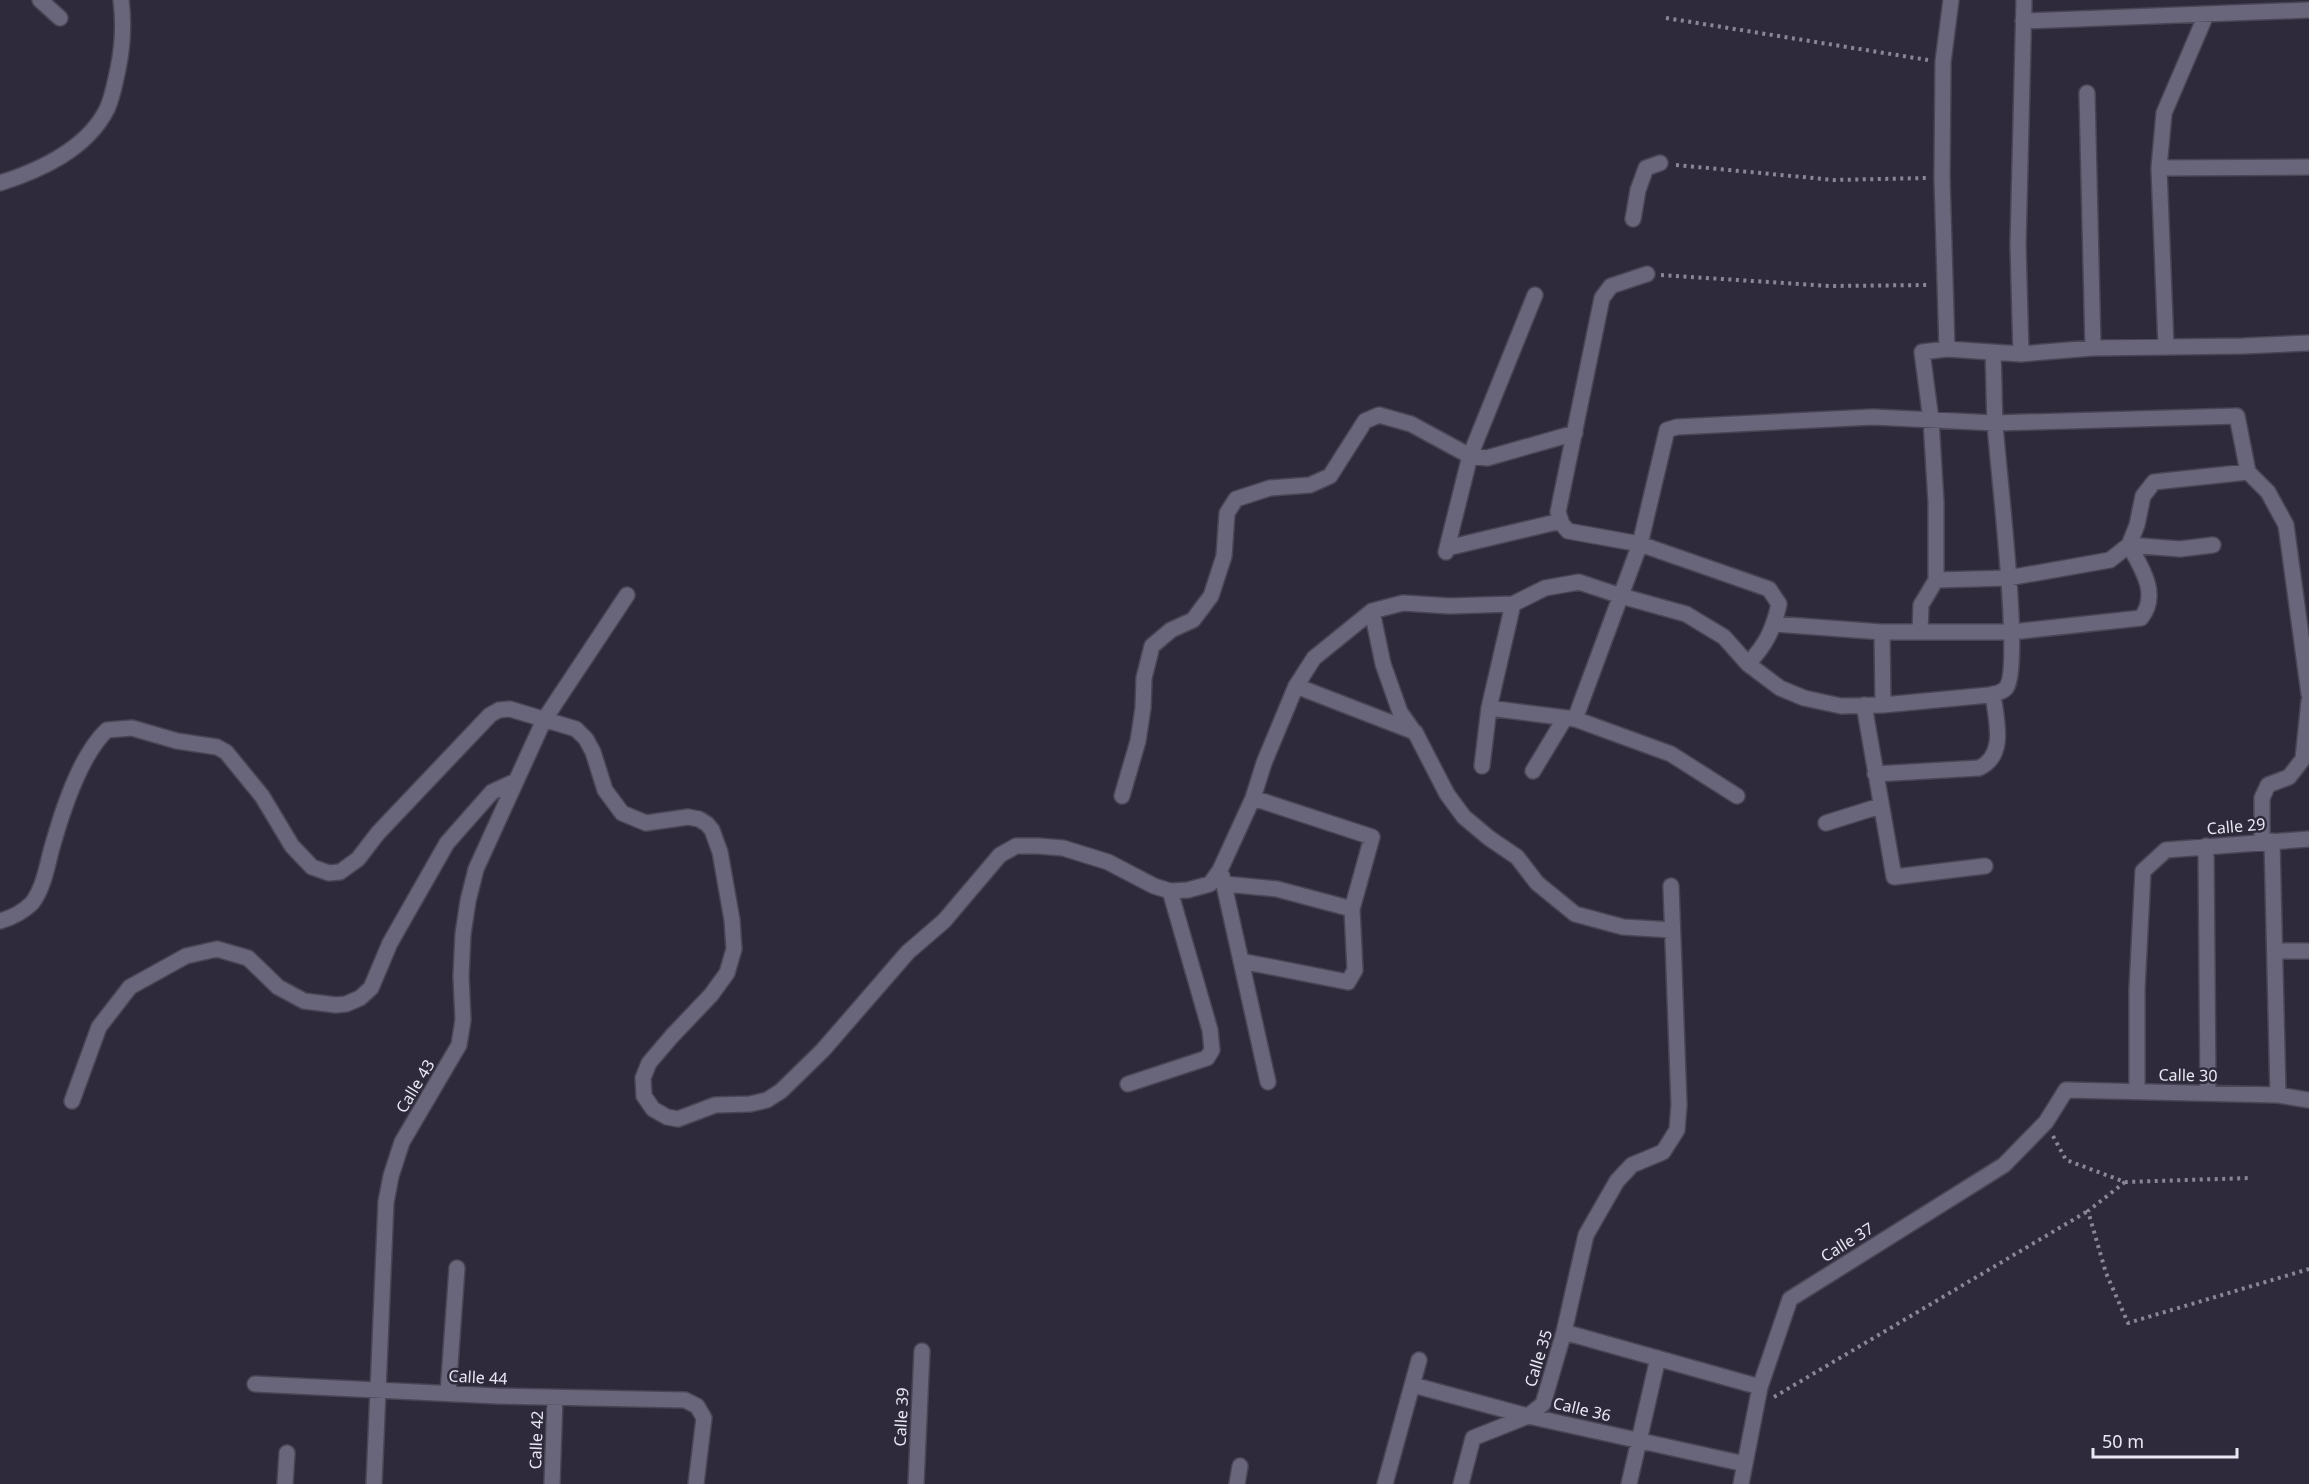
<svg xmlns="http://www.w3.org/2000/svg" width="2309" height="1484" viewBox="0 0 2309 1484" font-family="'Noto Sans',sans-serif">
<rect width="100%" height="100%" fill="#2e2a3c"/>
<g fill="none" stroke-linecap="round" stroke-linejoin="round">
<g stroke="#494555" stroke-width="18">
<path id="minor" d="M 40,0 L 60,18
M 2023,21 L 2309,10
M 2087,93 L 2093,348
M 2159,168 L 2309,167
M 0,183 C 41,170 87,149 107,109 C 113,96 115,82 118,69 C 123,45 124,24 121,0
M 1633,219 L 1638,190 L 1646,168 L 1660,163
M 1647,274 L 1611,286 L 1602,298 L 1558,512 L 1562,524 L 1568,531 L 1640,544 L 1769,589 L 1779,604 C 1773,631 1766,644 1748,664
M 2166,347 L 2159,168 L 2164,113 L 2206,15
M 1947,349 L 1942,178 L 1943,62 L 1951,0
M 2021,354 L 2018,245 L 2024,0
M 2129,545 L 2180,549 L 2213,545
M 1447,548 L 1561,521
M 1446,552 L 1470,456 L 1535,295
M 1936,580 L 2008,578 L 2110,560 L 2129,545 L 2137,525 L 2143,496 L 2154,482 L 2248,472
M 1513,604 L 1489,708 L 1575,719 L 1671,754 L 1737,796
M 1372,611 L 1383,664 L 1400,712 L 1414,732
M 1775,624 L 1882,632 L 2012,632 L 2141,618 C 2160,594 2141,567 2129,545
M 1882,632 L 1883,705
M 1920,632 L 1921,605 L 1936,580 L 1936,502 L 1931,420 L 1922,352 L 1947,349 L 2021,354 L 2093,348 L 2243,346 L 2309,343
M 1296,686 L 1415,732 L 1447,794 L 1464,817 L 1489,838 L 1517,857 L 1537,883 L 1575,914 L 1623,927 L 1672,930
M 1864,705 L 1894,877 L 1985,866
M 1575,719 L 1640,544 L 1667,430 L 1677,427 L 1873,417 L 1995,423 L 2237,416 L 2248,472 L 2268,492 L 2286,525 L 2309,694
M 1482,766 L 1489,708
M 1533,771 L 1565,718
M 1875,774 L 1979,768 C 2007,755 1996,720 1993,694
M 1122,796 L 1138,741 L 1143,708 L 1144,678 L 1152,646 L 1171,630 L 1193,620 L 1211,596 L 1224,556 L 1227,513 L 1236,499 L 1270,488 L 1310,485 L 1330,476 L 1365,421 L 1379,415 L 1411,424 L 1470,456 L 1487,458 L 1575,433
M 1253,798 L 1372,837 L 1352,909
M 1826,823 L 1880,806
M 2272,841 L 2278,1095
M 2262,842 L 2262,798 L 2268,785 L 2289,777 L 2303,759 L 2309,701
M 2206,846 L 2208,1093
M 1222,876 L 1268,1082
M 1225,884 L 1277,889 L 1352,909 L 1355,970 L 1348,982 L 1241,961
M 0,921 C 11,918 24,911 32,903 C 43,889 47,867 51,851 C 61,815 79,756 107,730 L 132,728 L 177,741 L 217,747 L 226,752 L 262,796 L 292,846 L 312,867 L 329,873 L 340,872 L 358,859 L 378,833 L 490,715 L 499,710 L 510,709 L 576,729 L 586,739 L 593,752 L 605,790 L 622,813 L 646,823 L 688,817 L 699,819 L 707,824 L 712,830 L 720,852 L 732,920 L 734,949 L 727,973 L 711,995 L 672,1036 L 649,1063 L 643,1078 L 644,1096 L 653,1109 L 667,1117 L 678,1119 L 715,1105 L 750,1104 L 767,1100 L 781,1091 L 823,1050 L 908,952 L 944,921 L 1000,855 L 1016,846 L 1038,846 L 1063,848 L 1108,862 L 1154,886 L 1170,891 L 1188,890 L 1210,884 L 1220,870 L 1253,798 L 1264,763 L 1296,686 L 1314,658 L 1372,611 L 1403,603 L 1450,606 L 1513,604 L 1545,588 L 1579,582 L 1621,596 L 1686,614 L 1724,637 L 1748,664 L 1780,688 L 1804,698 L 1841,706 L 1883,705 L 1989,695 C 1994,694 2002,693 2006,688 C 2023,667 1997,462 1995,423 C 1994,400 1994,377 1993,354
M 2275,951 L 2309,951
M 1128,1084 L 1207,1058 L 1212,1050 L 1210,1030 L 1170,891
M 2137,1091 L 2137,989 L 2143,871 L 2166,850 L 2309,839
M 72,1101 L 99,1027 L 130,987 L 186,956 L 217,949 L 248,958 L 278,987 L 304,1001 L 336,1005 L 346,1004 L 360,998 L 371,988 L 390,943 L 447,843 L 492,792 L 516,781
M 1564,1332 L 1760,1387
M 255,1384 L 497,1396 L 685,1400 L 697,1406 L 704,1418 L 696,1484
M 1413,1385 L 1528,1416 L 1745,1464
M 448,1393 L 457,1268
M 285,1484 L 287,1453
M 374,1484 L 386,1202 L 391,1176 L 402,1142 L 459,1045 L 463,1020 L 461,976 L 463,934 L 468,901 L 476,869 L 544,720 L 627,595
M 552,1484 L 555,1398
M 916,1484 L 922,1351
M 1237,1484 L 1240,1466
M 1385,1484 L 1419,1360
M 1461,1484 L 1473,1438 L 1528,1416 L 1543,1404 L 1564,1332 L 1586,1235 L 1617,1181 L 1632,1165 L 1663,1152 L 1677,1130 L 1679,1105 L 1671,886
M 1629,1484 L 1658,1358
M 1741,1484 L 1760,1387 L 1790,1299 L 2004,1165 L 2046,1122 L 2066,1090 L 2278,1095 L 2309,1100"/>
</g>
<path stroke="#898696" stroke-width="4" stroke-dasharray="3 4.5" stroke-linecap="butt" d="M 1666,18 L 1928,60
M 1676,165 L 1834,180 L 1926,178
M 1661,275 L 1829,286 L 1929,285
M 2053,1136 L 2066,1160 L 2125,1182 L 2250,1178
M 2125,1182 L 2088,1211 L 2106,1273 L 2128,1323 L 2309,1269
M 1774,1397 L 2088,1211"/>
<use href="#minor" stroke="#69657a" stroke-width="15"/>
</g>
<g text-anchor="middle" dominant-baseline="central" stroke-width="5" stroke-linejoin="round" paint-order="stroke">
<g font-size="16" fill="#e9e7f4" stroke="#2e2a3c">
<text transform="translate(2236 826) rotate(-5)">Calle 29</text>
<text transform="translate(2188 1075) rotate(1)">Calle 30</text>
<text transform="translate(415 1086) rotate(-59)">Calle 43</text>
<text transform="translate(1847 1242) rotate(-32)">Calle 37</text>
<text transform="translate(1538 1358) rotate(-73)">Calle 35</text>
<text transform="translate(478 1377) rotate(3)">Calle 44</text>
<text transform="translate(1582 1409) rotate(13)">Calle 36</text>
<text transform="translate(901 1417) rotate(-87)">Calle 39</text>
<text transform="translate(536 1440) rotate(-88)">Calle 42</text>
</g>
</g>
<path d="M2093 1448v9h144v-9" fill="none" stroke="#e9e7f4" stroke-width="3"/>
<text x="2102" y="1448" font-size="18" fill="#e9e7f4" stroke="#2e2a3c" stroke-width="4.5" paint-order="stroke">50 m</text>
</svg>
